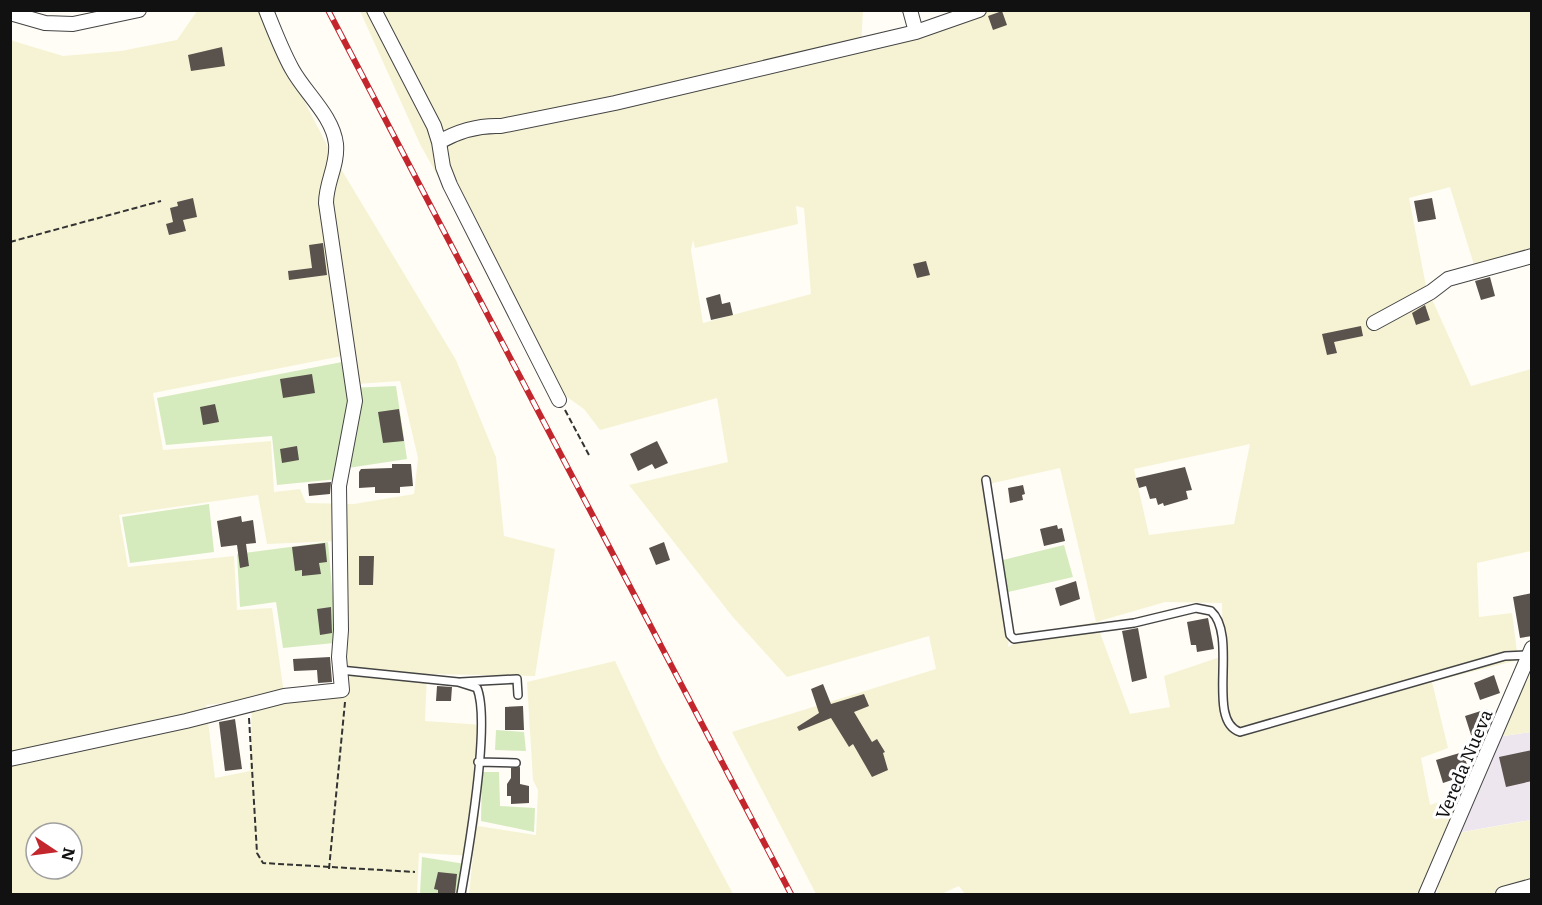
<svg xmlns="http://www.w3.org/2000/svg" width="1542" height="905" viewBox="0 0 1542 905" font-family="Literata,serif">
<rect width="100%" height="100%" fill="#fffdf5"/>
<path fill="#eee6ef" d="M 1531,732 L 1531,820 L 1445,835 L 1489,738 Z"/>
<path fill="#f6f3d4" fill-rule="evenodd" d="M 197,11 L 258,11 L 329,149 L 456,360 L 496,457 L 504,536 L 555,549 L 535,676 L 427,674 L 425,721 L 483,725 L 478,826 L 536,835 L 538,790 L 533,780 L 527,682 L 615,661 L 660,757 L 733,894 L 469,894 L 473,856 L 419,853 L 417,894 L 11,894 L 10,40 L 63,56 L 121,51 L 177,40 ZM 347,355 L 356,384 L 400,381 L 418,458 L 414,494 L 354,504 L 306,503 L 300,489 L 274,492 L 271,441 L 163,450 L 153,393 ZM 258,495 L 267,544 L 338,541 L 338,688 L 284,694 L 272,608 L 237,610 L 234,556 L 128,567 L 119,515 ZM 252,700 L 250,771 L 215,778 L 206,705 ZM 36,833 L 72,833 L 72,869 L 36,869 Z
M 360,11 L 863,11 L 861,47 L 955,21 L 950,11 L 1531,11 L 1531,252 L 1475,268 L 1450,187 L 1409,198 L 1426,286 L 1471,386 L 1531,369 L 1531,551 L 1477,563 L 1479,617 L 1512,613 L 1518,660 L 1432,682 L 1448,748 L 1421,758 L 1430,805 L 1463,794 L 1446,835 L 1531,820 L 1531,894 L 1437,894 L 1445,839 L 1421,894 L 965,894 L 959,886 L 941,894 L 816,894 L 732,732 L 936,669 L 929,636 L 787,677 L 732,616 L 629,485 L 728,462 L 717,398 L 600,430 L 584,409 L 560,392 L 539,360 L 420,144 ZM 796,206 L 804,208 L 811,294 L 703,323 L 691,250 L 693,240 L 695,248 L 798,224 ZM 1250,444 L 1234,524 L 1149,535 L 1134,469 ZM 1060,468 L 1096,622 L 1032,633 L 1008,647 L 1011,620 L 984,485 ZM 1165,602 L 1222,603 L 1223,656 L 1164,676 L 1170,707 L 1130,714 L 1096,622 Z
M 1531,642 L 1531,732 L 1489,738 Z"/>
<path fill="#d5ebbd" d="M 342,362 L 347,388 L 396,386 L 407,459 L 348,468 L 348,478 L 277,485 L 272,436 L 166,445 L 157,398 Z
M 209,504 L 214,552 L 130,563 L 122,517 Z
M 328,542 L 336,633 L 334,643 L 283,648 L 276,602 L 240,607 L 237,554 Z
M 1064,545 L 1073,577 L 1008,592 L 1003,560 Z
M 496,730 L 524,732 L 526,751 L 495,750 Z
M 482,772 L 499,772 L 500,806 L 535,808 L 534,832 L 481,821 Z
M 422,857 L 465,864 L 461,894 L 420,894 Z"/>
<path fill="#5a524d" d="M 1002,11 L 1007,25 L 993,30 L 988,16 Z
M 222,47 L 225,66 L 191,71 L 188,55 Z
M 193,198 L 197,217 L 183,220 L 186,231 L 169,235 L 166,224 L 173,222 L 170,208 L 178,206 L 177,202 Z
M 1432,198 L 1436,219 L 1418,222 L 1414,201 Z
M 323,243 L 327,275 L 289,280 L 288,271 L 312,268 L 309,245 Z
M 926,261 L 930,275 L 917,278 L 913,264 Z
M 1490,277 L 1495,296 L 1481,300 L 1475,281 Z
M 720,294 L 722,304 L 730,302 L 733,315 L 711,320 L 706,298 Z
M 1425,305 L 1430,320 L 1416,325 L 1412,313 Z
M 1361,326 L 1363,336 L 1334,342 L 1337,353 L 1327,355 L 1322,334 Z
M 312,374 L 315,393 L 283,398 L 280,379 Z
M 215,404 L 219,422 L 203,425 L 200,407 Z
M 399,409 L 404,441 L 383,443 L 378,412 Z
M 657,441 L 668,463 L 655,469 L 652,464 L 638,471 L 630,454 Z
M 297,446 L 299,460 L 282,463 L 280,449 Z
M 392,464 L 411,464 L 413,486 L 400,487 L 400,493 L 375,493 L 375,487 L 359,488 L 359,472 L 361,469 L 392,468 Z
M 1185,467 L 1192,490 L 1186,491 L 1188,499 L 1164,506 L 1163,503 L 1158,505 L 1156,498 L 1150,499 L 1146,486 L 1139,488 L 1136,478 Z
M 331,482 L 330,494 L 309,496 L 308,484 Z
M 1023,485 L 1025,494 L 1022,495 L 1023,500 L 1010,503 L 1008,488 Z
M 241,516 L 242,522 L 253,520 L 256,543 L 246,544 L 249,566 L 240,568 L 237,545 L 221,547 L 217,521 Z
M 1057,525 L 1058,529 L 1062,528 L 1065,541 L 1044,546 L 1040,529 Z
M 664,542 L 670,560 L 656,565 L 649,548 Z
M 325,543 L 327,562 L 319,563 L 321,574 L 302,576 L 302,570 L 295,571 L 292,547 Z
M 359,556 L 374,556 L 373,585 L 359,585 Z
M 1076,581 L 1080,599 L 1060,606 L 1055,588 Z
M 1532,593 L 1532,636 L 1520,638 L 1513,597 Z
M 331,607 L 332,633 L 320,635 L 317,609 Z
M 1208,618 L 1214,649 L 1197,652 L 1196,645 L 1191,645 L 1187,622 Z
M 1138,628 L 1147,678 L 1132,682 L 1122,631 Z
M 330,657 L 332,682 L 318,683 L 317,670 L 294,671 L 293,659 Z
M 1494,675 L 1500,693 L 1480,700 L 1474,683 Z
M 823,684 L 831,704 L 864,694 L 869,706 L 854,712 L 872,742 L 877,739 L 885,752 L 883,753 L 888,770 L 872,777 L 853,744 L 849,747 L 831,718 L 799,731 L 797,727 L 819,713 L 811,689 Z
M 437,686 L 452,687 L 451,701 L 436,701 Z
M 523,706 L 524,730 L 505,730 L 505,707 Z
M 1487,709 L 1490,722 L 1485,734 L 1472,738 L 1465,716 Z
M 235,719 L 242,769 L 225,771 L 219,722 Z
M 1532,750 L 1532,781 L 1506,787 L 1499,757 Z
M 1463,752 L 1469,771 L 1467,775 L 1443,783 L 1436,760 Z
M 520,767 L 520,784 L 529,786 L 529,803 L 511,804 L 511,796 L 507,796 L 507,784 L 511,778 L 511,768 Z
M 438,872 L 457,874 L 455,894 L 438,894 L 438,890 L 434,889 Z"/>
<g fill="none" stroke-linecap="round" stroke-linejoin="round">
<g stroke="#444" stroke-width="10">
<path id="service" d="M 986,480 L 1010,635 L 1014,639 L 1134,623 L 1196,608 L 1211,611 C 1239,636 1205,721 1240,732 L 1505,656 L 1529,655
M 340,670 L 458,682 L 477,688 C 491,722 468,854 461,894
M 461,682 L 517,679 L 518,695
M 478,762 L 516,763"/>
</g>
<g stroke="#444" stroke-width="16">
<path id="minor" d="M 374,10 L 434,126 L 439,142
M 910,10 L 916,32 L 979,10
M 10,13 L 45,23 L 73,24 L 139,10
M 1374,323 L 1431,292 L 1448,279 L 1532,256
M 559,400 L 450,185 L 443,167 L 439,142 C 458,131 479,125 501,126 L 615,103 L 916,32
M 10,759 L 186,721 L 284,696 L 342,690 L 339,657 L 341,630 L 339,486 L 355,401 L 326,203 C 326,182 338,165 336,144 C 333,116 305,93 292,69 C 282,51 274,30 266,10
M 1426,894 L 1532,648
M 1503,894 L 1532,886"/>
</g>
<path stroke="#333" stroke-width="2" stroke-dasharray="6 3" stroke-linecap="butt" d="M 10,242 L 161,201
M 565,410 L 590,457
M 249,718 L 257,853 L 263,863 L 415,872
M 329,869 L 345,702"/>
<use href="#service" stroke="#fff" stroke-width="7"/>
<use href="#minor" stroke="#fff" stroke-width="14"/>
<g stroke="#c4262e" stroke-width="6">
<path id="rail" d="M 328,10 L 791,894"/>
</g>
<use href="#rail" stroke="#fff" stroke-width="4" stroke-dasharray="11" stroke-linecap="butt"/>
</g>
<g text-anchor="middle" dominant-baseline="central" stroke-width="6" stroke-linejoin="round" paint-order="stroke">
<g font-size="18" fill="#111" stroke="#fff">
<text transform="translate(1463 764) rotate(-67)">Vereda Nueva</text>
</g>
</g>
<rect width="1542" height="905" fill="none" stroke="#111111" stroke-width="24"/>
<g transform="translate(54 851) rotate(103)"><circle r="28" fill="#ffffff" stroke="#a0a0a0" stroke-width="1.5"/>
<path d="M0-4.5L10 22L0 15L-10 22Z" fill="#c4262e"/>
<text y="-9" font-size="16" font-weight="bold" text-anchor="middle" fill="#111111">N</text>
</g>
</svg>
